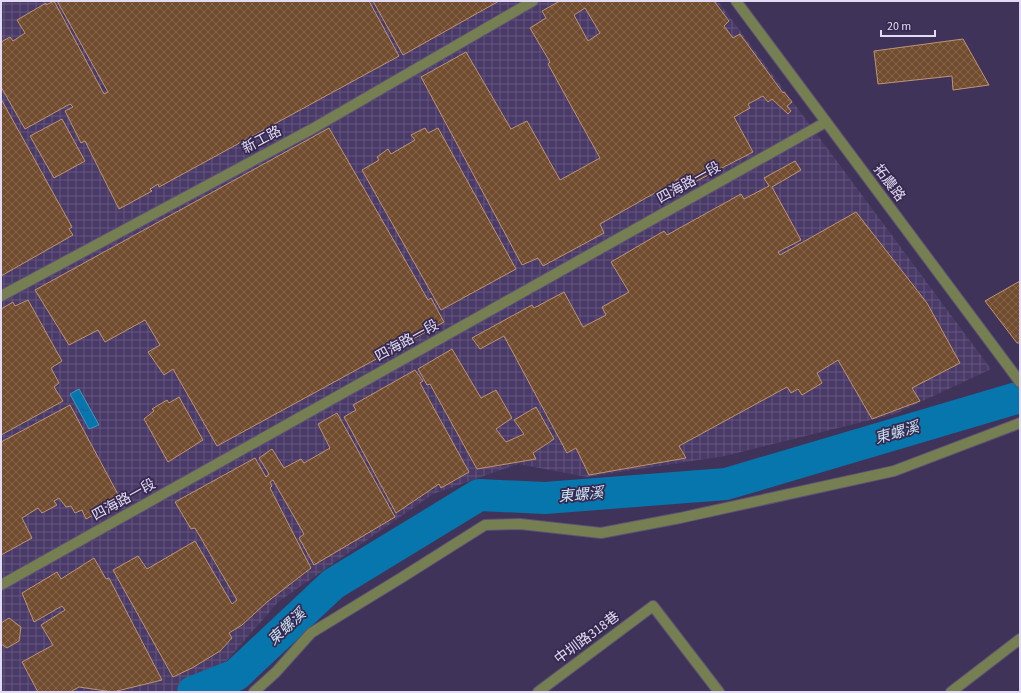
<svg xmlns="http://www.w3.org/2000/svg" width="1021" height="693" viewBox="0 0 1021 693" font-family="'Source Sans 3','Noto Sans TC',sans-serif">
<defs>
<pattern id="industrial-grid" width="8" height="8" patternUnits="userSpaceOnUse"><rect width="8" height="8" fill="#493a67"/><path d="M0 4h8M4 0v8" fill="none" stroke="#63567d"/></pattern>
<pattern id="water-ripples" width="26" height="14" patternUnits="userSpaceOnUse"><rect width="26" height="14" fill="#0676ac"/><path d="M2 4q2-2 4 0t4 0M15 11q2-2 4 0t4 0" fill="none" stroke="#1f6184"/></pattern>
<pattern id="building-cross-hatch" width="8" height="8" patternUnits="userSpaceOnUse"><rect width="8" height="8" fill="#724c2e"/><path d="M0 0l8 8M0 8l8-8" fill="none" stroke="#86654d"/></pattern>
</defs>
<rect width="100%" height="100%" fill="#403359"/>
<path fill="url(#industrial-grid)" d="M 1,1 L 718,1 L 991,369 L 895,414 L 725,456 L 587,477 L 518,464 L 433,494 L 278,602 L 212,678 L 171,692 L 1,692 Z"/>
<path fill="url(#water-ripples)" stroke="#4894c1" d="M 79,389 L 99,425 L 89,429 L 70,394 Z"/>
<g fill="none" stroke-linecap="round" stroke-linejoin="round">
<path stroke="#0676ac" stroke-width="32" d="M 193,692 L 236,675 L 333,584 L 479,495 L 545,498 L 726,484 L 1020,397"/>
</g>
<path fill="url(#building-cross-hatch)" stroke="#be9475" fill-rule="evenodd" d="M 54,1 L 104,94 L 108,92 L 57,1 L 369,1 L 399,56 L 159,187 L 158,184 L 150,189 L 152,191 L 119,209 L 85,141 L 81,143 L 65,111 L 73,107 L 70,104 L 25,129 L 1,87 L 1,42 L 10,37 L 13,41 L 25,33 L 17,20 L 46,3 L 46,5 Z
M 373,1 L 499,1 L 403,55 Z
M 560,1 L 714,1 L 729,21 L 724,26 L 733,38 L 740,34 L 783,93 L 784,92 L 792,102 L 787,106 L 791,111 L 788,114 L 772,99 L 768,102 L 763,96 L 748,104 L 750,108 L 734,117 L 753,152 L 685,187 L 680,178 L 676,180 L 682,190 L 666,199 L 660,190 L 600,224 L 604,233 L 543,266 L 538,258 L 522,265 L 421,77 L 466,52 L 511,129 L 527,121 L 560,180 L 600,158 L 548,64 L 550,62 L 530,28 L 546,18 L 542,11 ZM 585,8 L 600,33 L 588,41 L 574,15 Z
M 963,39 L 989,85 L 953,90 L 952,76 L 878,84 L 874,51 Z
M 1,99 L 72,227 L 69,229 L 73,235 L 1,276 Z
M 62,119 L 85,161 L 54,178 L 30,136 Z
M 329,128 L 428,300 L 431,298 L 444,322 L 217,446 L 173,369 L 164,375 L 148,352 L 160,345 L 145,320 L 105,342 L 98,330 L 69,345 L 35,290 Z
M 425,128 L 428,133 L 438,128 L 516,269 L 441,310 L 362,170 L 379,160 L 377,157 L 388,149 L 391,154 L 415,140 L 411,135 Z
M 795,161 L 801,170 L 772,187 L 801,240 L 778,252 L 780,255 L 856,212 L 927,303 L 960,363 L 912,388 L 920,401 L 872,419 L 838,360 L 817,373 L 822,383 L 802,395 L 798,389 L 791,393 L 787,387 L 679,446 L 686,458 L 589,475 L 576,448 L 567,453 L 504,336 L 480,349 L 472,338 L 532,305 L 534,308 L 564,292 L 583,327 L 606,315 L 602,307 L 629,292 L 611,262 L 664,231 L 667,235 L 741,194 L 744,199 L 769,186 L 764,178 Z
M 1020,281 L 1020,343 L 1017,343 L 985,301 Z
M 28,300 L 62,361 L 51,368 L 59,383 L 54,387 L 63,401 L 1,435 L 1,309 L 13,302 L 15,306 Z
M 452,349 L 481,398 L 496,390 L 512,418 L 496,429 L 506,442 L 524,434 L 514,420 L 536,407 L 554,439 L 533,453 L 536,459 L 477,469 L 430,384 L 427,385 L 418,369 Z
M 415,370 L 423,381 L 420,383 L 469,472 L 441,488 L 439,484 L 396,513 L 344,417 L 356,410 L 353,405 Z
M 179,397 L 203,440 L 168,462 L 144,419 L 154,411 L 152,409 L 167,400 L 169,403 Z
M 70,405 L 121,500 L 86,519 L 82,510 L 75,513 L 71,506 L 66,507 L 59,498 L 54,501 L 57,505 L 42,513 L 38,508 L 22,518 L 32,538 L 1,555 L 1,442 Z
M 337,413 L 395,517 L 314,565 L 299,538 L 304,534 L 273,480 L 270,482 L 272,486 L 270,488 L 311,568 L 267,602 L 242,625 L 229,633 L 232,638 L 220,651 L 192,668 L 173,677 L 113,570 L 138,556 L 147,569 L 195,541 L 232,604 L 237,600 L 195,528 L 191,529 L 175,502 L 255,458 L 266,477 L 269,474 L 259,458 L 272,449 L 284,468 L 301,459 L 304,463 L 330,448 L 318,424 Z
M 94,558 L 106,579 L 109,578 L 162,680 L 113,692 L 79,687 L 70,692 L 38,692 L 22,662 L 53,645 L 41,625 L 65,610 L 62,606 L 34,622 L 22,593 L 57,572 L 61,579 Z
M 9,618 L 21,627 L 19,641 L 7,648 L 1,644 L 1,623 Z"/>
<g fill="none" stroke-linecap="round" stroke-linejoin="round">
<g stroke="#5d5175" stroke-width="12">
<path id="minor" d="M 736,1 L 1020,382
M 1,296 L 312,129 L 533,1
M 1,585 L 826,122
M 254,692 L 276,672 L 311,633 L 401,578 L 485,525 L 520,524 L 601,533 L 680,518 L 894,471 L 1020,423
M 538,692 L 653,606 L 719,692
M 951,692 L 1020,639"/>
</g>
<use href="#minor" stroke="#757f51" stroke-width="10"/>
</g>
<g text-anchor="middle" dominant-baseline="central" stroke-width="3.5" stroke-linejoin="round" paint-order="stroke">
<g font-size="14" fill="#e2dbf3" stroke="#36284e">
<text transform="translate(262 140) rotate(-28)">新工路</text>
<text transform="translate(689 183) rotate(-29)">四海路一段</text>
<text transform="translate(889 183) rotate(53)">拓農路</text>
<text transform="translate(407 341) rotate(-29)">四海路一段</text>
<text transform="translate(124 500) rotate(-29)">四海路一段</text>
<text transform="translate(587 638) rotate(-37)">中圳路318巷</text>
</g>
<g font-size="15" font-style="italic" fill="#c8e1f3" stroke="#36284e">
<text transform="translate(897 433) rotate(-16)">東螺溪</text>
<text transform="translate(581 495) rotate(-5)">東螺溪</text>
<text transform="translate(287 627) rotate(-43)">東螺溪</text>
</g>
</g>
<rect width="1021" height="693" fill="none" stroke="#e2dbf3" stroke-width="4"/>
<path d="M881 30v6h54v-6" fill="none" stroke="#e2dbf3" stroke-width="2"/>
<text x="887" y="30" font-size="12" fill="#e2dbf3" stroke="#36284e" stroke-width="3" paint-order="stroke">20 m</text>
</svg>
